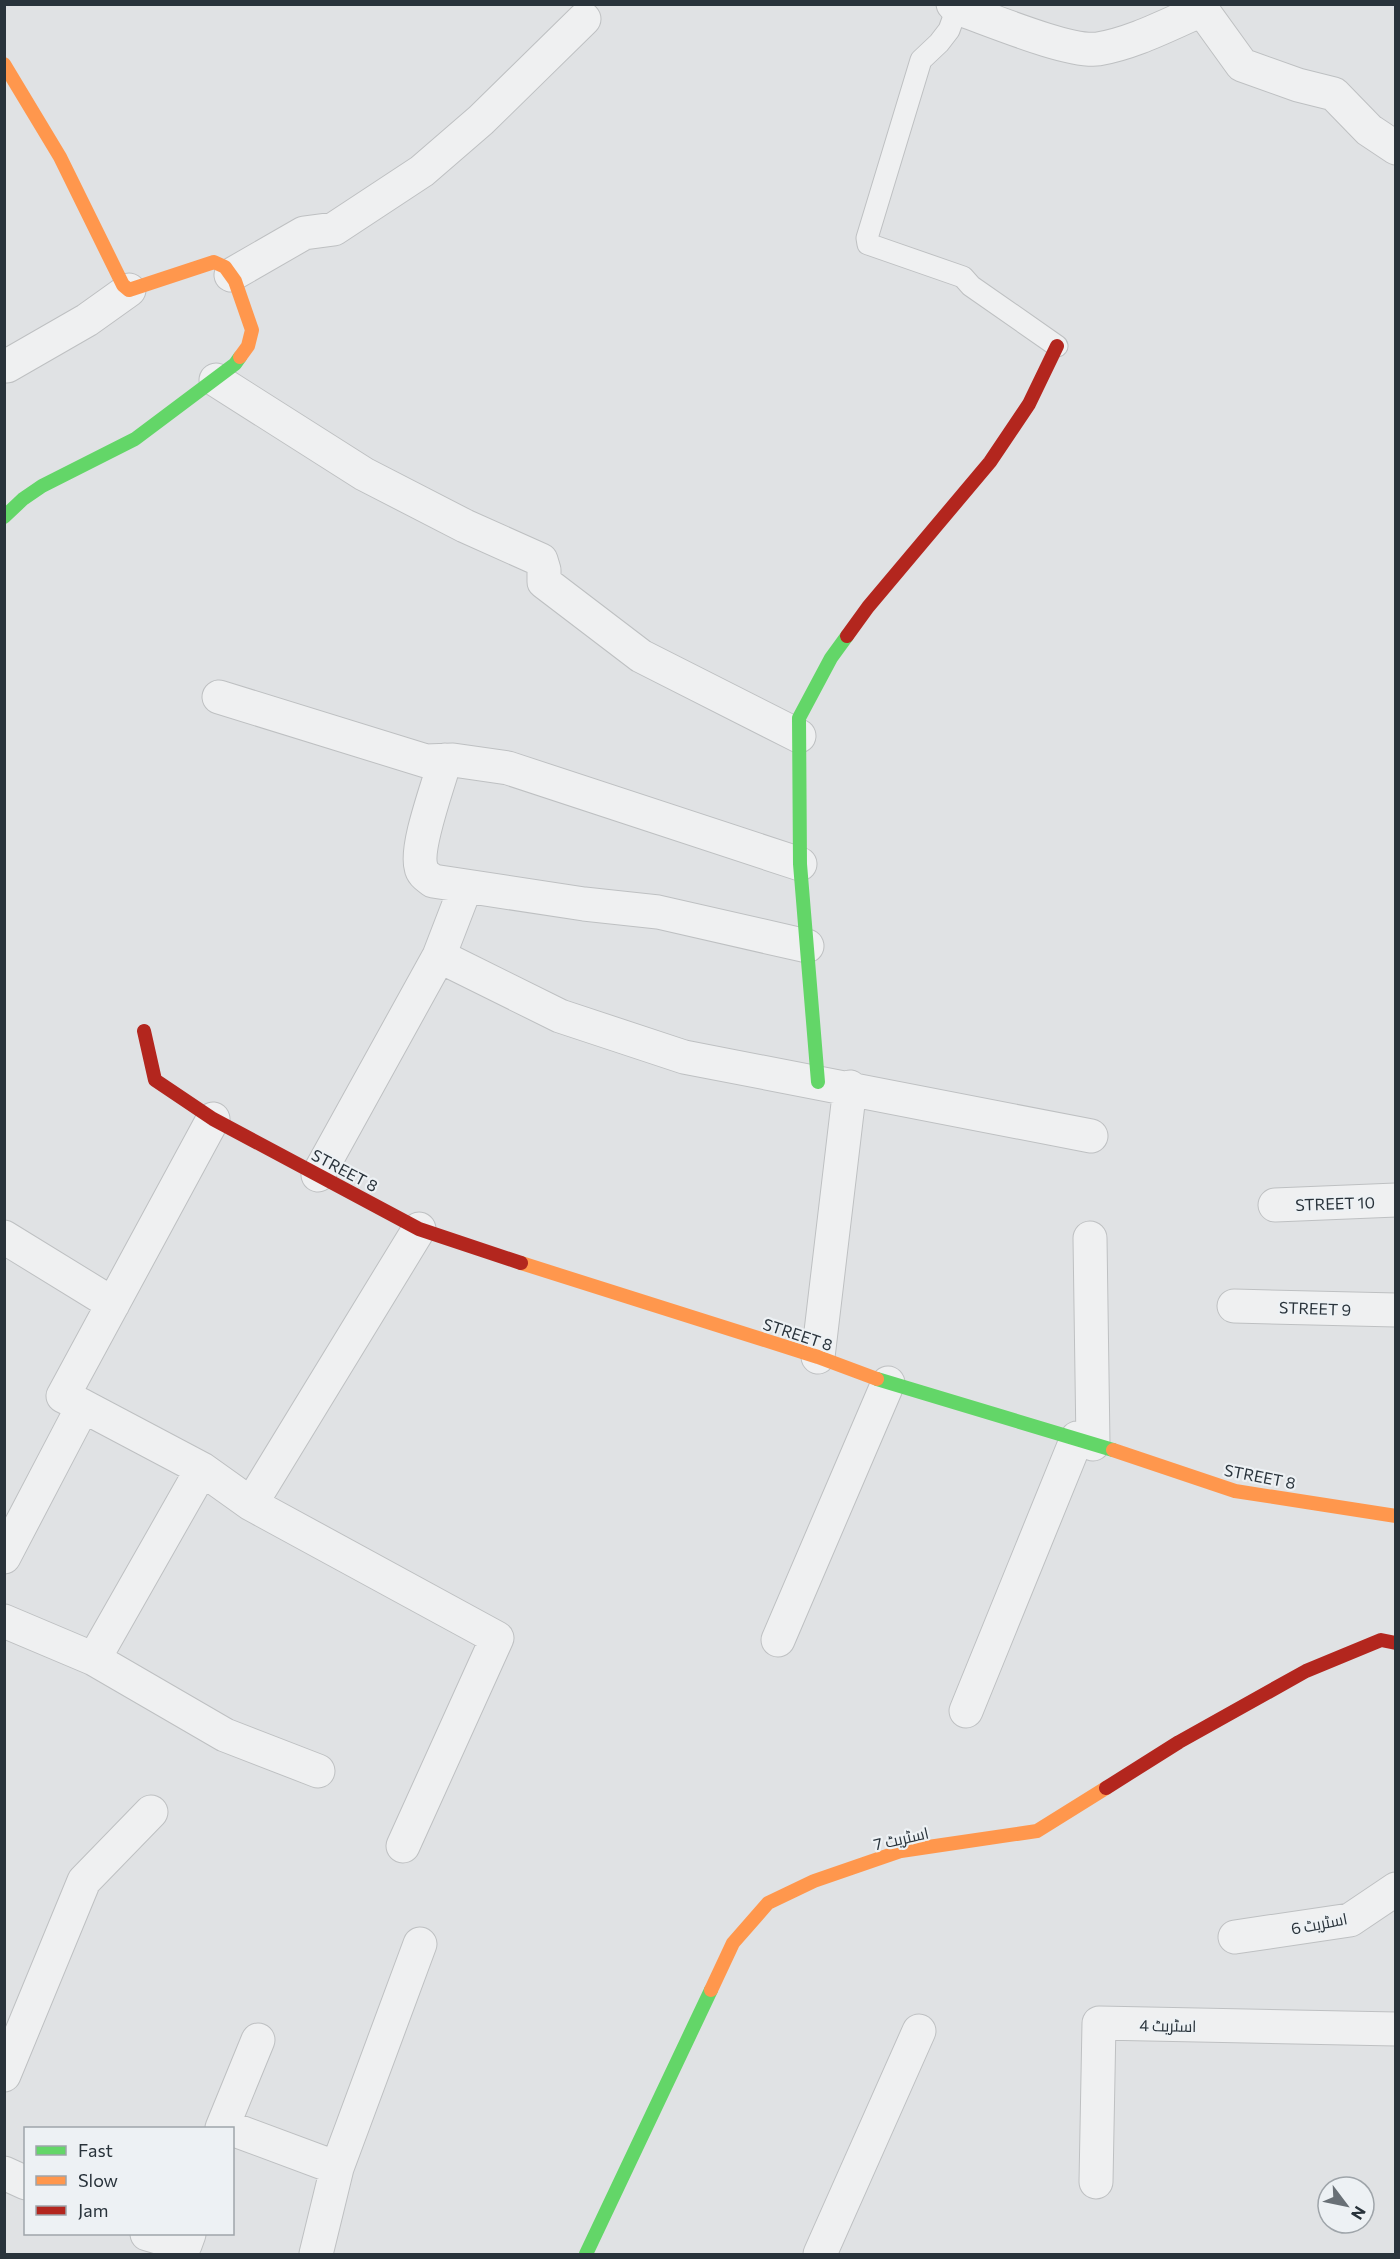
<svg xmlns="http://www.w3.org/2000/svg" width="1400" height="2259" viewBox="0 0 1400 2259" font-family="Commissioner,Cairo,sans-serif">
<rect width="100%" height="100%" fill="#e0e2e4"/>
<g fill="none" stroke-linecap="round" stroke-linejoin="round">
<g stroke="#bec0c2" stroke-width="23">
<path id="lane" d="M 957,8 L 949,30 L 939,43 L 921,60 L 867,238 L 868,244 L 963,277 L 971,286 L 1057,346"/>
</g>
<g stroke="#bec0c2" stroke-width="35">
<path id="street" d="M 953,4 L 957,8 C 989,19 1069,53 1098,49 C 1134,43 1169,24 1202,10
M 1198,4 L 1242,65 L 1298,85 L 1334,94 L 1369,130 L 1396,148
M 231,275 L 304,233 L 334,229 L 422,171 L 481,120 L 584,19
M 7,366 L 87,320 L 129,290
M 216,380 L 364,474 L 465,526 L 541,560 L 544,570 L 544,582 L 641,656 L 799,736
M 219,697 L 426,761 L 453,760 L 508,768 L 800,864
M 445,760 C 439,784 415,846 421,867 C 422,874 428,877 433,881 L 584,904 L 658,912 L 807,946
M 439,956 L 560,1016 L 684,1057 L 1091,1136
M 318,1175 L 439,956 L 466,886
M 1275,1205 L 1396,1200
M 4,1237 L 113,1304
M 1090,1238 L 1093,1444
M 1234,1306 L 1396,1310
M 818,1357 L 850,1087
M 83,1406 L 202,1469 L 251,1504 L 497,1638 L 403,1846
M 251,1504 L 419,1229
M 4,1557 L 83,1406 L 63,1396 L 213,1119
M 4,1621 L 94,1659 L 225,1735 L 318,1771
M 778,1640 L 888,1383
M 94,1659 L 202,1469
M 966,1711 L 1077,1438
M 1235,1937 L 1350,1920 L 1396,1889
M 4,2075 L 84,1881 L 151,1812
M 222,2128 L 258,2040
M 232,2129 L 337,2168
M 4,2173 L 26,2183
M 1096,2182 L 1099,2023 L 1396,2029
M 147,2234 L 185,2245 L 189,2234
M 316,2254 L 337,2168 L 420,1944
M 820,2254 L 919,2031"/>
</g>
<use href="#lane" stroke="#eff0f1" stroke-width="21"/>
<use href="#street" stroke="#eff0f1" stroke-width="33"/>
<path stroke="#63d668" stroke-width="14" d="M 4,517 L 23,499 L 42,486 L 135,439 L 235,364 L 240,357
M 818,1082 L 800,864 L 799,718 L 831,658 L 847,636
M 877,1379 L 1113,1450
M 586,2254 L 711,1990"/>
<path stroke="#ff974d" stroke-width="14" d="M 4,64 L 60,157 L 123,285 L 129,290 L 214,262 L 225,267 L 235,281 L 252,330 L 248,346 L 240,357
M 521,1263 L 818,1357 L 877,1379
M 1113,1450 L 1235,1491 L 1396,1516
M 711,1990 L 733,1943 L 768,1903 L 814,1881 L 901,1851 L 1037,1831 L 1106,1788"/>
<path stroke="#b3261e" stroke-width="14" d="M 847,636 L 868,607 L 990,462 L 1029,404 L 1057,346
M 144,1031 L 155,1080 L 213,1119 L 419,1229 L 521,1263
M 1106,1788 L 1179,1742 L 1306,1671 L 1381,1640 L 1396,1643"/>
</g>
<g text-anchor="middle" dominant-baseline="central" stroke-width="4.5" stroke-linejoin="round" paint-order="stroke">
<g font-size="16" fill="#29333b" stroke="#edf1f4">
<text transform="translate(345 1170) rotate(28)">STREET 8</text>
<text transform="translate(1335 1203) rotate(-2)">STREET 10</text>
<text transform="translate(1315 1308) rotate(2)">STREET 9</text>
<text transform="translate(798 1334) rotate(18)">STREET 8</text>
<text transform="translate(1260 1476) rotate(11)">STREET 8</text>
<text transform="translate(901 1838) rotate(-13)">اسٹریٹ 7</text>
<text transform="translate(1319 1923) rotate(-11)">اسٹریٹ 6</text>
<text transform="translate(1168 2025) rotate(1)">اسٹریٹ 4</text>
</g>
</g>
<rect width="1400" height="2259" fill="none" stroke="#29333b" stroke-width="12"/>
<rect x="24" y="2127" width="210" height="108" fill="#edf1f4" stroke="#9fa5aa" stroke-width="1.5"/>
<rect x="36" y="2146" width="30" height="9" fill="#63d668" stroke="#9fa5aa" stroke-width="1.5"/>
<text x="78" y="2157" font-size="18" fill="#29333b">Fast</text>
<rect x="36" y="2176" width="30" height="9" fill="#ff974d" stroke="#9fa5aa" stroke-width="1.5"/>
<text x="78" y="2187" font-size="18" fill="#29333b">Slow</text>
<rect x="36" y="2206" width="30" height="9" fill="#b3261e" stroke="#9fa5aa" stroke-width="1.5"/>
<text x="78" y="2217" font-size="18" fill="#29333b">Jam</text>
<g transform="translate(1346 2205) rotate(122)"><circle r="28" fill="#edf1f4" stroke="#9fa5aa" stroke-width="1.5"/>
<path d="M0-4.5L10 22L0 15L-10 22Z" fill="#697076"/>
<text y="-9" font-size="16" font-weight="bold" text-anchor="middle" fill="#29333b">N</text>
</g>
</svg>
